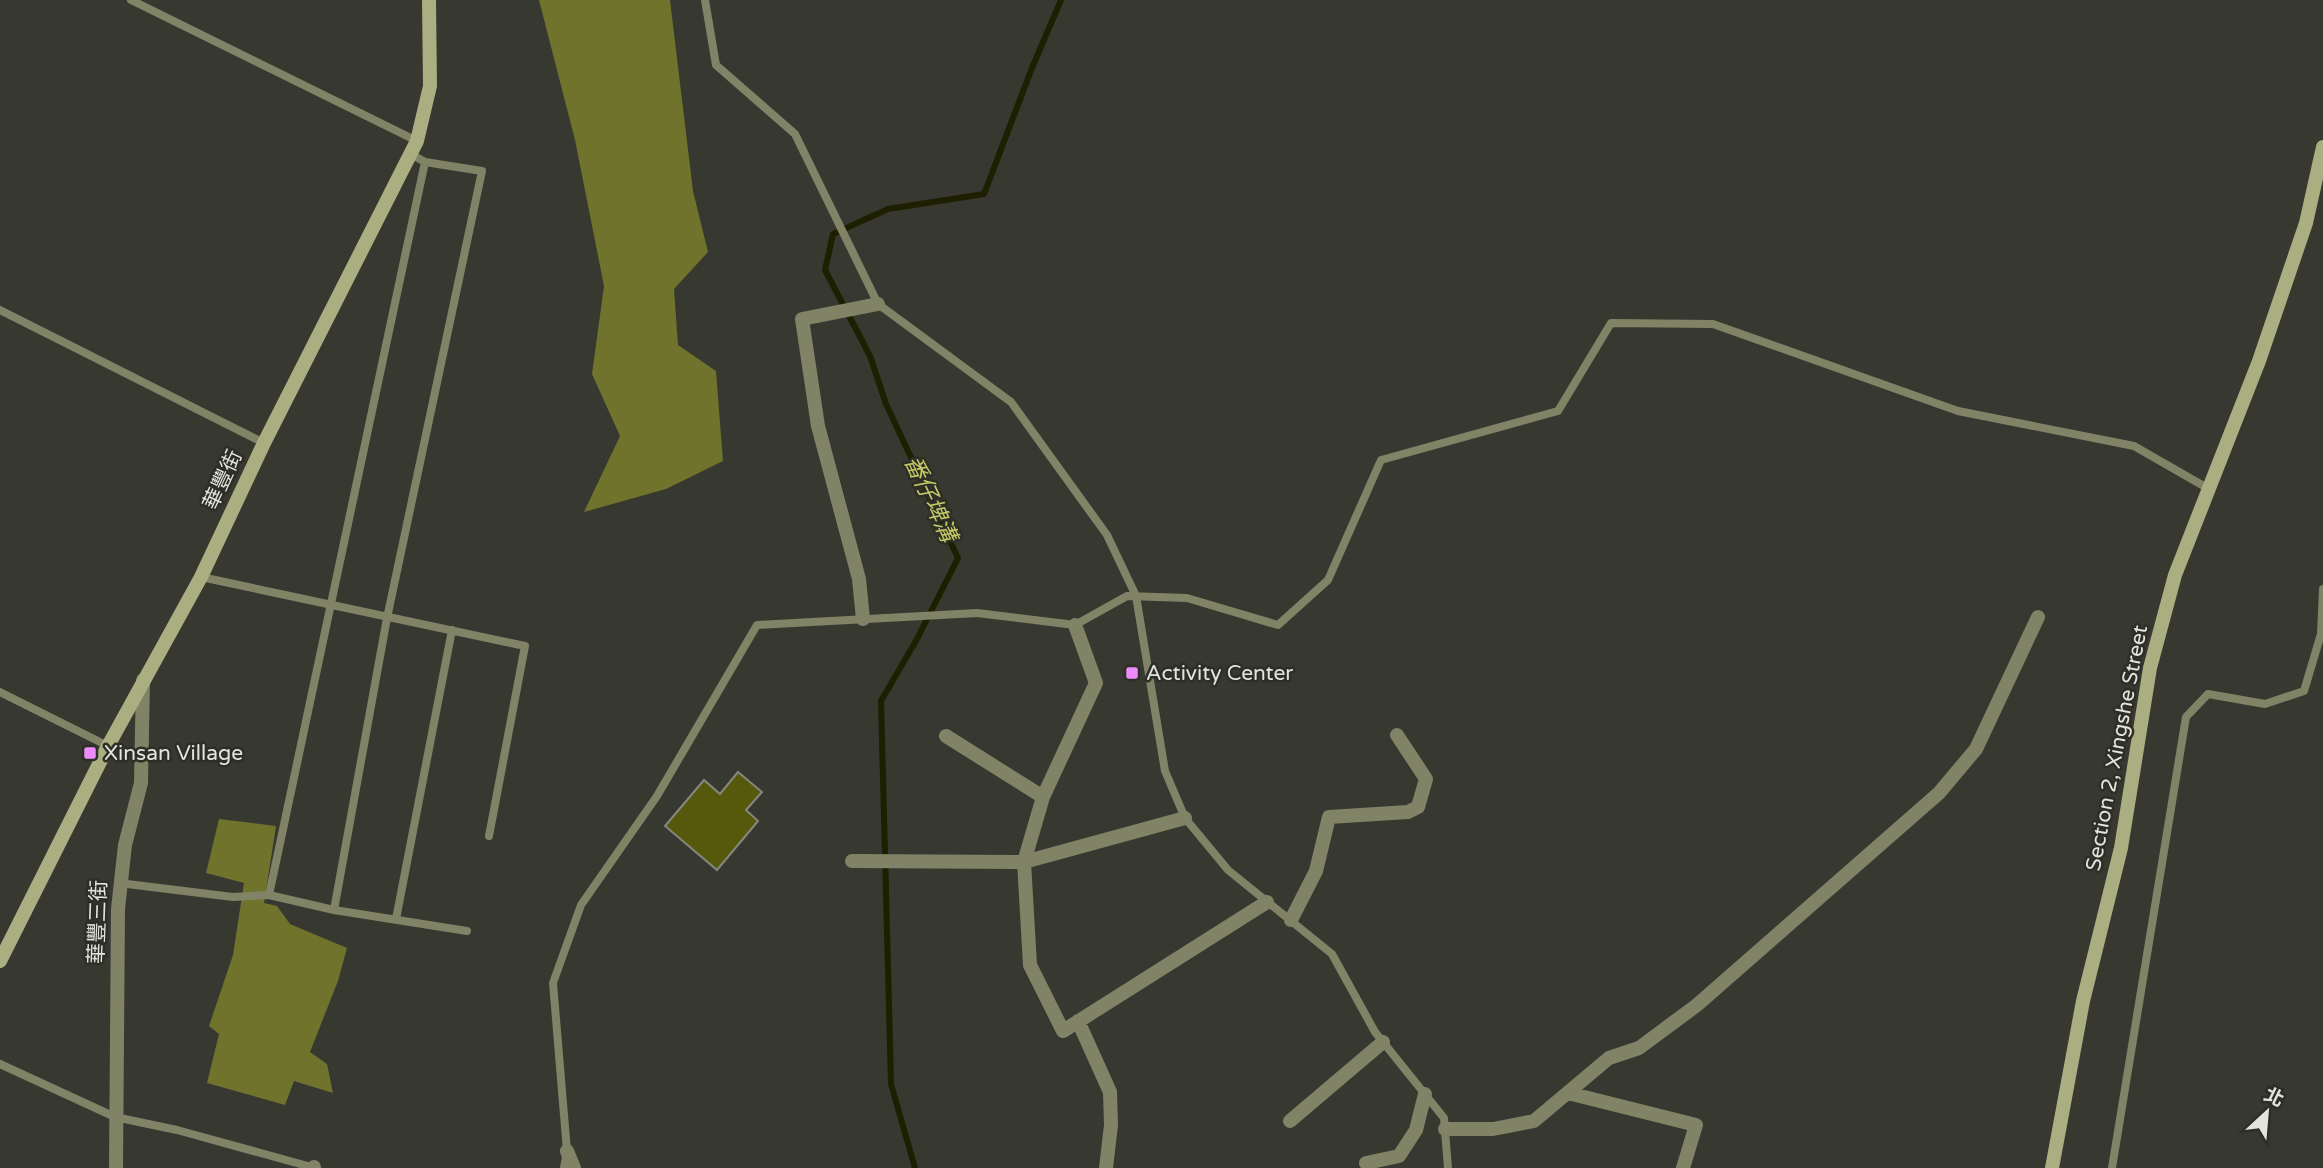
<svg xmlns="http://www.w3.org/2000/svg" width="2323" height="1168" viewBox="0 0 2323 1168" font-family="'Varela Round','Noto Sans TC',sans-serif">
<rect width="100%" height="100%" fill="#373830"/>
<path fill="#6f732c" d="M 539,0 L 670,0 L 693,191 L 708,252 L 674,289 L 678,345 L 716,371 L 723,461 L 666,489 L 584,512 L 620,436 L 592,374 L 604,286 L 575,140 Z
M 219,819 L 276,826 L 264,903 L 277,906 L 290,924 L 347,948 L 338,981 L 310,1052 L 327,1064 L 333,1093 L 294,1081 L 285,1105 L 207,1083 L 219,1034 L 209,1026 L 233,955 L 244,883 L 206,873 Z"/>
<g fill="none" stroke-linecap="round" stroke-linejoin="round">
<path stroke="#1d1f00" stroke-width="6" d="M 915,1168 L 891,1084 L 881,701 L 917,639 L 958,558 L 886,404 L 870,356 L 825,270 L 833,234 L 888,209 L 984,194 L 1032,68 L 1061,0"/>
</g>
<path fill="#56590c" stroke="#86877e" stroke-width="2" d="M 738,772 L 762,792 L 746,810 L 758,821 L 717,870 L 665,826 L 704,780 L 720,794 Z"/>
<g fill="none" stroke-linecap="round" stroke-linejoin="round">
<path stroke="#818366" stroke-width="8" d="M 131,0 L 417,141
M 705,0 L 716,65 L 795,134 L 878,304 L 1011,402 L 1107,535 L 1136,596 L 1165,771 L 1185,818 L 1228,870 L 1332,954 L 1375,1032 L 1444,1118 L 1448,1168
M 0,310 L 264,443
M 201,577 L 525,646 L 489,836
M 0,692 L 108,746
M 119,883 L 233,897 L 269,895 L 334,910 L 467,931
M 269,895 L 425,162
M 334,910 L 387,618 L 482,171 L 425,162 L 409,153
M 396,919 L 452,630
M 0,1064 L 115,1117 L 177,1130 L 315,1168
M 564,1168 L 567,1151 L 553,983 L 581,905 L 657,796 L 757,625 L 977,613 L 1075,625 L 1127,596 L 1187,598 L 1278,625 L 1328,580 L 1381,460 L 1558,411 L 1611,323 L 1713,324 L 1958,411 L 2134,446 L 2209,489
M 2112,1168 L 2186,717 L 2208,694 L 2265,704 L 2304,691 L 2321,634 L 2323,589"/>
<path stroke="#818366" stroke-width="14" d="M 863,619 L 859,579 L 818,426 L 802,319 L 878,304
M 1075,625 L 1096,683 L 1043,797 L 1024,862 L 1030,965 L 1063,1031 L 1267,902
M 946,736 L 1043,797
M 852,861 L 1024,862 L 1185,818
M 1291,920 L 1316,871 L 1329,817 L 1408,812 L 1418,807 L 1426,779 L 1397,735
M 1078,1021 L 1110,1092 L 1111,1125 L 1106,1168
M 1568,1093 L 1696,1125 L 1683,1168
M 1290,1121 L 1383,1042
M 1445,1129 L 1493,1129 L 1534,1121 L 1609,1058 L 1639,1048 L 1697,1005 L 1939,793 L 1976,749 L 2038,617
M 567,1151 L 574,1168
M 1366,1163 L 1399,1156 L 1416,1130 L 1425,1094
M 116,1168 L 118,909 L 125,845 L 141,783 L 143,680
M 313,1168 L 314,1167"/>
<path stroke="#aaae80" stroke-width="14" d="M 0,961 L 108,746 L 201,577 L 264,443 L 417,141 L 430,86 L 429,0
M 2052,1168 L 2083,1001 L 2121,848 L 2150,668 L 2175,575 L 2259,361 L 2306,223 L 2323,147"/>
</g>
<g fill="#ec8cfb" stroke="#2d2e26" stroke-width="2.5">
<rect x="1125" y="666" width="14" height="14" rx="3.5"/>
<rect x="83" y="746" width="14" height="14" rx="3.5"/>
</g>
<g text-anchor="middle" dominant-baseline="central" stroke-width="5" stroke-linejoin="round" paint-order="stroke">
<g font-size="21" fill="#e4e4df" stroke="#2d2e26">
<text transform="translate(223 480) rotate(-65)">華豐街</text>
<text transform="translate(2117 748) rotate(-79)">Section 2, Xingshe Street</text>
<text transform="translate(98 922) rotate(-88)">華豐三街</text>
</g>
<g font-size="21" fill="#e4e4df" stroke="#2d2e26" text-anchor="start">
<text x="1146" y="673">Activity Center</text>
<text x="104" y="753">Xinsan Village</text>
</g>
<g font-size="23" font-style="italic" fill="#c3c966" stroke="#2d2e26">
<text transform="translate(930 499) rotate(65)">番仔埤溝</text>
</g>
</g>
<g transform="translate(2267 1112) rotate(26)" stroke="#2d2e26" stroke-width="5" paint-order="stroke">
<path d="M0-5L12 26L0 18L-12 26Z" fill="#e4e4df"/>
<text y="-10" font-size="19" font-weight="bold" text-anchor="middle" fill="#e4e4df">北</text>
</g>
</svg>
